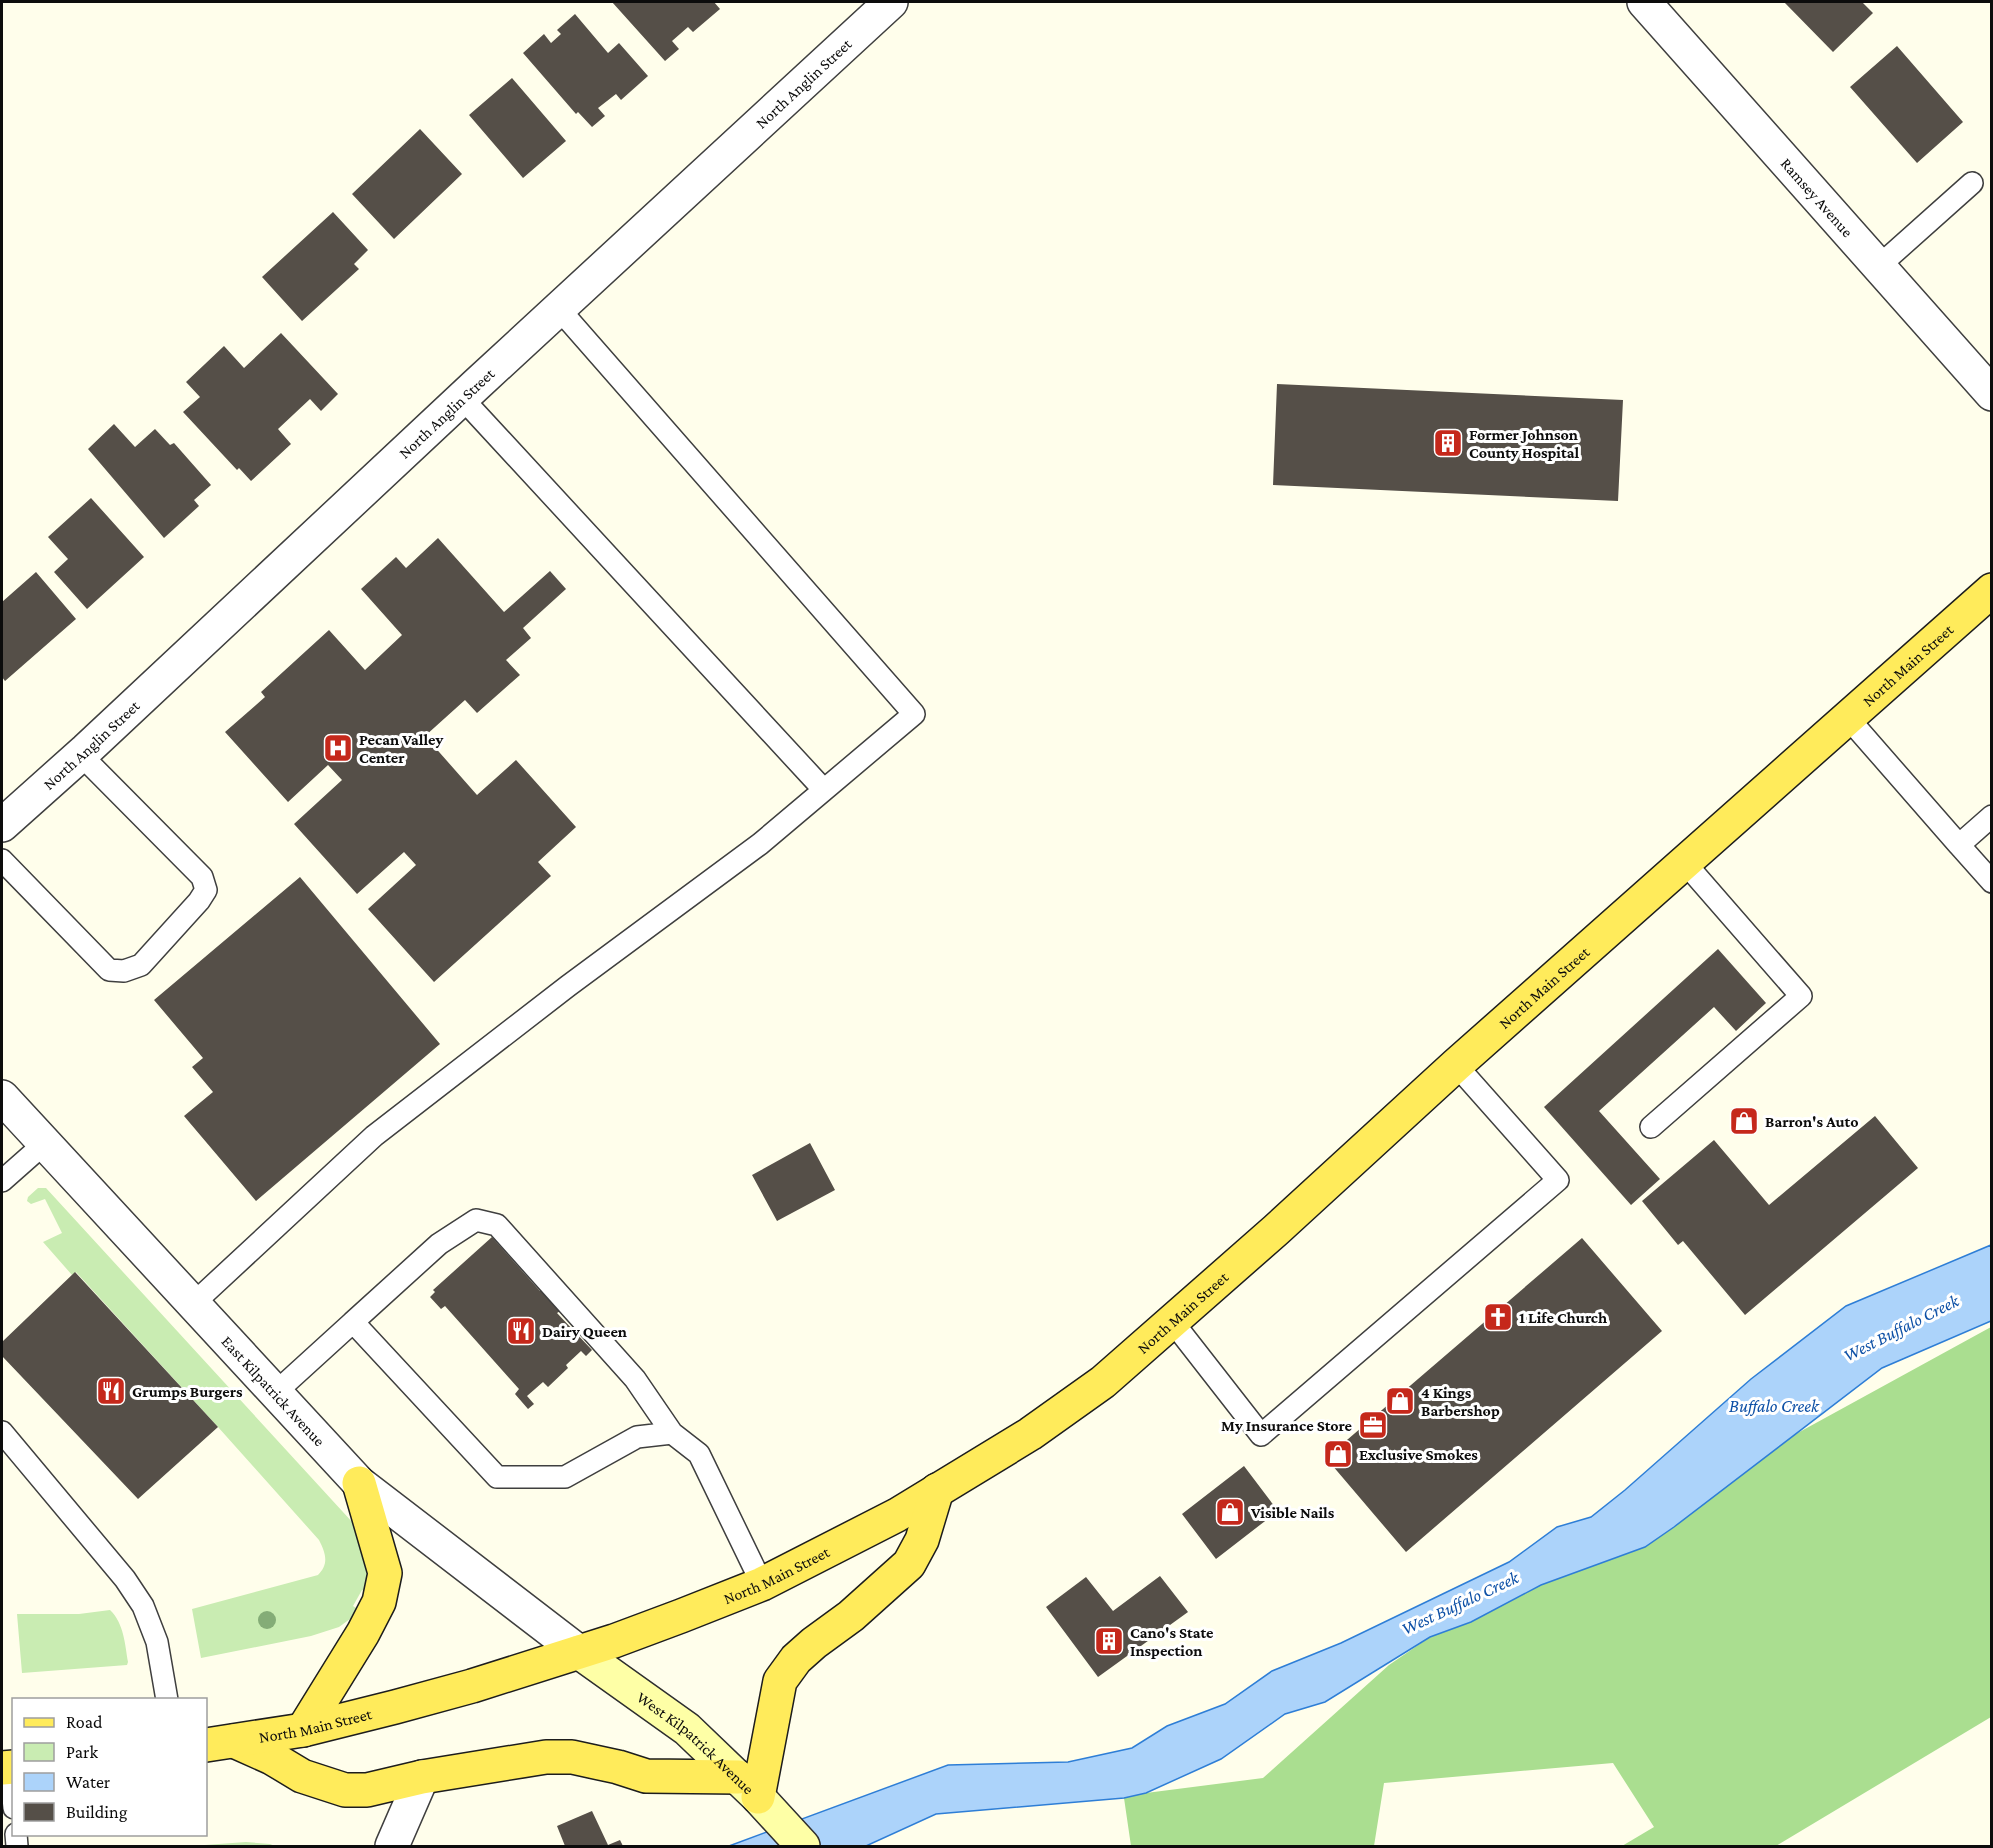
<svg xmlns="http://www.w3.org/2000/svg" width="1993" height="1848" viewBox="0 0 1993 1848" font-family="'Crimson Pro',serif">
<rect width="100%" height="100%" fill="#fffeeb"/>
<path fill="#c9ecb2" d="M 38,1188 L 46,1188 L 365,1536 L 371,1595 L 362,1590 L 353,1606 L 361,1611 L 339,1627 L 311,1636 L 201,1658 L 192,1609 L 318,1575 C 329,1564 326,1554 319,1540 L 218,1427 L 76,1272 L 72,1275 L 43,1242 L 62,1233 L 45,1199 L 31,1204 L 27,1201 L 28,1197 Z
M 110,1610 C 124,1623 125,1645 128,1662 L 127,1665 L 22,1673 L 17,1614 L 79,1614 Z
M 246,1842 L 270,1844 L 275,1846 L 191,1846 Z"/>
<path fill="#aade90" d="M 1991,1327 L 1991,1717 L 1776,1846 L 1622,1846 L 1654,1827 L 1613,1763 L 1384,1783 L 1374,1846 L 1131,1846 L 1124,1798 L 1146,1793 L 1263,1778 L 1389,1665 L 1430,1637 L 1471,1622 L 1541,1585 L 1645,1547 L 1794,1435 Z"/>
<path fill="#acd3fa" stroke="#2e7ed6" stroke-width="1.5" d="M 1991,1245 L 1991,1321 L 1882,1368 L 1674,1527 L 1645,1547 L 1541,1585 L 1471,1622 L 1430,1637 L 1325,1702 L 1285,1714 L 1221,1759 L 1146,1793 L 1124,1798 L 936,1814 L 866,1846 L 729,1846 L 948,1765 L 1068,1762 L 1132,1748 L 1167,1726 L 1225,1704 L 1272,1671 L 1341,1643 L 1509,1562 L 1557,1527 L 1591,1517 L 1625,1490 L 1751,1379 L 1846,1306 Z"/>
<path fill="#554f48" d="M 612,2 L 714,2 L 720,9 L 693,32 L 688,27 L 672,41 L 679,49 L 665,61 Z
M 1784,2 L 1862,2 L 1873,13 L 1833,52 Z
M 575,14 L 608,53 L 619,43 L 648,76 L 621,100 L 616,94 L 598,108 L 605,116 L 592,127 L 578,112 L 576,114 L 523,53 L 544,34 L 551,43 L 561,34 L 557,30 Z
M 1897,46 L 1963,122 L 1917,163 L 1850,87 Z
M 512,78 L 566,141 L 523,178 L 469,115 Z
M 420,129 L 462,174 L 394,239 L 352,194 Z
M 333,212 L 368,250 L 354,264 L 359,269 L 302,321 L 262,277 Z
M 281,333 L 338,394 L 321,411 L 310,399 L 278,429 L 291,444 L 251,481 L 239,468 L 237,470 L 183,412 L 200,397 L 186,382 L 224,346 L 244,368 Z
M 1277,384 L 1623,400 L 1618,501 L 1273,485 Z
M 114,424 L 135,447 L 155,429 L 170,445 L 174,443 L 211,485 L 194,500 L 199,506 L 164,538 L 88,449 Z
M 91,498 L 144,557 L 87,609 L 54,572 L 68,559 L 48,537 Z
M 438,538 L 504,612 L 550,571 L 566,589 L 523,628 L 531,638 L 506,660 L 520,675 L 477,713 L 465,700 L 425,736 L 477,795 L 516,760 L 576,827 L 538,862 L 551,876 L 434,982 L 368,909 L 416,865 L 404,852 L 357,894 L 294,824 L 342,780 L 328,765 L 288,802 L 225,732 L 265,697 L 261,692 L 329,630 L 365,670 L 402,635 L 361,589 L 396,557 L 406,568 Z
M 36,572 L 76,619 L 5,681 L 2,677 L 2,602 Z
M 300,877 L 440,1044 L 256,1201 L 184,1116 L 213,1092 L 192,1067 L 203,1058 L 154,1000 Z
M 1718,949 L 1766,1003 L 1736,1031 L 1714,1007 L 1599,1111 L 1660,1179 L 1631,1205 L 1544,1107 Z
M 1875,1116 L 1918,1168 L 1745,1315 L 1683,1241 L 1678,1245 L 1642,1201 L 1714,1140 L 1769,1205 Z
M 810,1143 L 835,1190 L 777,1221 L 752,1175 Z
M 492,1237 L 540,1291 L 543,1289 L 562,1310 L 557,1313 L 592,1350 L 586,1356 L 581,1351 L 566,1365 L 568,1368 L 548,1387 L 543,1382 L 527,1396 L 534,1404 L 528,1409 L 515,1394 L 519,1389 L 445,1306 L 441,1309 L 430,1297 L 435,1292 L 433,1290 Z
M 1582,1238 L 1662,1331 L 1406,1552 L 1326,1458 Z
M 75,1272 L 218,1427 L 138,1499 L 2,1356 L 2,1342 Z
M 1244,1466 L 1278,1511 L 1216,1559 L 1182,1514 Z
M 1160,1576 L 1188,1612 L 1098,1677 L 1046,1607 L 1086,1577 L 1113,1611 Z
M 592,1811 L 608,1845 L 620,1840 L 623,1846 L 565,1846 L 557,1826 Z"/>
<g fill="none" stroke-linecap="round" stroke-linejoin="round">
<g stroke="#3f3f3f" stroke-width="24">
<path id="service" d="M 1879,266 L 1972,183
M 462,398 L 824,790 L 914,714 L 559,309
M 1848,718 L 1959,845 L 1992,816
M 1959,845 L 1992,882
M 2,860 L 109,970 L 124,971 L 141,965 L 199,901 L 206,890 L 202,877 L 81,755
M 1651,1127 L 1801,996 L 1685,863
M 2,1181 L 45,1143
M 193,1304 L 374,1136 L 568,986 L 760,844 L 824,790
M 1172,1321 L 1261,1435 L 1558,1180 L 1456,1065
M 353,1322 L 439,1244 L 476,1220 L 497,1225 L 635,1379 L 672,1433
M 275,1393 L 353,1322 L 497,1477 L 565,1477 L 637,1437 L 672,1433 L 699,1454 L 762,1584
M 2,1432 L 125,1579 L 143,1606 L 157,1642 L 167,1700
M 10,1767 L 14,1808
M 16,1834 L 17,1846"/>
</g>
<g stroke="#3f3f3f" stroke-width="36">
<g id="minor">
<path id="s1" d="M 1644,2 L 1992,394"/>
<path d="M 392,1846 L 422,1777"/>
</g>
</g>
<g stroke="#3f3f3f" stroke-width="36">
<g id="tertiary">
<path id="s2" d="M 2,825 L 86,750 L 476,385 L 891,2"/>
<path id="s3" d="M 2,1097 L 359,1483 L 579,1652"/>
</g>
</g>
<g stroke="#2e2e2e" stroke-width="36">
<g id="secondary">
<path id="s4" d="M 579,1652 L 687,1729 L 758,1797 L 803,1846"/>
</g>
</g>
<g stroke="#1d1d1d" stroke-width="36">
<g id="primary">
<path d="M 303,1730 L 363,1633 L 379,1602 L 385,1573 L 359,1483"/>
<path d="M 234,1741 L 272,1758 L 302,1776 L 345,1790 L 367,1790 L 422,1777 L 546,1757 L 572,1757 L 618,1767 L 646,1776 L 738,1777"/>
<path id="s5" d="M 206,1745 L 303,1730 L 395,1707 L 472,1686 L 614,1641 L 681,1616 L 762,1584 L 897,1515 L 1030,1434 L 1103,1382 L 1276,1230 L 1456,1065 L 1992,590"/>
<path d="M 2,1768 L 14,1767"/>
<path d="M 758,1797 L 780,1681 L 796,1659 L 814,1643 L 851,1616 L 909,1564 L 922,1540 L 937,1490"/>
</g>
</g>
<use href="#service" stroke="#fff" stroke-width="21"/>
<use href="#minor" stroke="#fff" stroke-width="33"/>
<use href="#tertiary" stroke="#fff" stroke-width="33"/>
<use href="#secondary" stroke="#feffa6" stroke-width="33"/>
<use href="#primary" stroke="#ffeb5b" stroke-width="33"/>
</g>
<circle fill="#84ac77" cx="267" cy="1620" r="9"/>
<defs>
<g id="building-square" transform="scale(1.5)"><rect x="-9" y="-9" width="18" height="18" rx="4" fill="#c5281b" stroke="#fff"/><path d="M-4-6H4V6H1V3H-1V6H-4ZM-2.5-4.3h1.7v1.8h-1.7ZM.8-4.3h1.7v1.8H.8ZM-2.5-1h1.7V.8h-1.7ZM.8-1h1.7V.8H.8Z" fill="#fff"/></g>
<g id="hospital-square" transform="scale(1.5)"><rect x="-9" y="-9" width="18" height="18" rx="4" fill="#c5281b" stroke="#fff"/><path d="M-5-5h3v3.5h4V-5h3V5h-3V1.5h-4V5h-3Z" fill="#fff"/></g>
<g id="shop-square" transform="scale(1.5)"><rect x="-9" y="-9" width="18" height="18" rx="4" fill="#c5281b" stroke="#fff"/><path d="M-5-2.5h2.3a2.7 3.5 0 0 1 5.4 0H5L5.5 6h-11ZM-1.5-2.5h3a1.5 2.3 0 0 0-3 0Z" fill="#fff"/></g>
<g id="church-square" transform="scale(1.5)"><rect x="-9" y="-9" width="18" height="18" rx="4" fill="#c5281b" stroke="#fff"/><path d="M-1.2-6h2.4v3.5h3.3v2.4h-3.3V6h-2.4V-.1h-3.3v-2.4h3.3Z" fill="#fff"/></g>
<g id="restaurant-square" transform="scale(1.5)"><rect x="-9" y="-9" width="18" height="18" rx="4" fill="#c5281b" stroke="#fff"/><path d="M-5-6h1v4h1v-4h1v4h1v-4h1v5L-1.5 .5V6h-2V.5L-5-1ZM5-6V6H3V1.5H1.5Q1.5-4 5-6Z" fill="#fff"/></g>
<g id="office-square" transform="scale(1.5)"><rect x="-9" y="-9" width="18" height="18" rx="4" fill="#c5281b" stroke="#fff"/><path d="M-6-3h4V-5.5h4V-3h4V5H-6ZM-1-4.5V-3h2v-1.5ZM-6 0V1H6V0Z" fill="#fff"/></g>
</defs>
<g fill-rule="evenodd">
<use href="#building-square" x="1448" y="443"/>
<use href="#hospital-square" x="338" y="748"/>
<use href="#shop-square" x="1744" y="1121"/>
<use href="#church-square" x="1498" y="1317"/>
<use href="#restaurant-square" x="521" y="1331"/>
<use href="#restaurant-square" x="111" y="1391"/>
<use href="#shop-square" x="1400" y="1401"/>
<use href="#office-square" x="1373" y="1425"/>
<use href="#shop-square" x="1338" y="1454"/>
<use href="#shop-square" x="1230" y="1512"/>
<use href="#building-square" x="1109" y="1641"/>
</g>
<g text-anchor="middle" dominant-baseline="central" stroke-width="6" stroke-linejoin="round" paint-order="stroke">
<g font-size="16" fill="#0c0c0c" stroke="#fff">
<text stroke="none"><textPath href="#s2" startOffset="1092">North Anglin Street</textPath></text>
<text stroke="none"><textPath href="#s1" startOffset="261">Ramsey Avenue</textPath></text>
<text stroke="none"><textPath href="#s2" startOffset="606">North Anglin Street</textPath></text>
<text stroke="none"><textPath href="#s5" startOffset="2055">North Main Street</textPath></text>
<text stroke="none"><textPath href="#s2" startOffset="120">North Anglin Street</textPath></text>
<text stroke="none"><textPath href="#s5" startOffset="1569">North Main Street</textPath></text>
<text stroke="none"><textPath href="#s5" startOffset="1083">North Main Street</textPath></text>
<text stroke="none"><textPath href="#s3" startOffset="400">East Kilpatrick Avenue</textPath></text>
<text stroke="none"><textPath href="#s5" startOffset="597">North Main Street</textPath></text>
<text stroke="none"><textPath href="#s5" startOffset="111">North Main Street</textPath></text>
<text stroke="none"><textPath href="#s4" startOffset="148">West Kilpatrick Avenue</textPath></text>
</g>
<g font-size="16" font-weight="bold" fill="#0c0c0c" stroke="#fff" text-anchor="start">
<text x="1469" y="434">Former Johnson<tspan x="1469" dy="18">County Hospital</tspan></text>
<text x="359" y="739">Pecan Valley<tspan x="359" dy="18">Center</tspan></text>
<text x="1765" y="1121">Barron's Auto</text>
<text x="1519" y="1317">1 Life Church</text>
<text x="542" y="1331">Dairy Queen</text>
<text x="132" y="1391">Grumps Burgers</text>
<text x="1421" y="1392">4 Kings<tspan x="1421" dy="18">Barbershop</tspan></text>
<text x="1352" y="1425" text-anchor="end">My Insurance Store</text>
<text x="1359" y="1454">Exclusive Smokes</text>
<text x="1251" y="1512">Visible Nails</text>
<text x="1130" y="1632">Cano's State<tspan x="1130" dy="18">Inspection</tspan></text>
</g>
<g font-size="18" font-style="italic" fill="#0d50a6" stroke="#fff">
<text transform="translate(1901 1328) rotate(-27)">West Buffalo Creek</text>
<text x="1774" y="1406">Buffalo Creek</text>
<text transform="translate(1460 1603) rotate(-25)">West Buffalo Creek</text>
</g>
</g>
<rect width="1993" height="1848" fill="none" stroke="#0c0c0c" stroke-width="6"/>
<rect x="12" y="1698" width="195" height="138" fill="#ffffff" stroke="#9e9e9e" stroke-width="1.5"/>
<rect x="24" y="1718" width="30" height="9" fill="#ffeb5b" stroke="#9e9e9e" stroke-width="1.5"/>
<text x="66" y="1728" font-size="18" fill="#0c0c0c">Road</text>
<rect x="24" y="1743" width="30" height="18" fill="#c9ecb2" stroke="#9e9e9e" stroke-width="1.5"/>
<text x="66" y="1758" font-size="18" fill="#0c0c0c">Park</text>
<rect x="24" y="1773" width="30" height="18" fill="#acd3fa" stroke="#9e9e9e" stroke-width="1.5"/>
<text x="66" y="1788" font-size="18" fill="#0c0c0c">Water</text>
<rect x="24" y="1803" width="30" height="18" fill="#554f48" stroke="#9e9e9e" stroke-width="1.5"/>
<text x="66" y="1818" font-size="18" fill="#0c0c0c">Building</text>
</svg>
